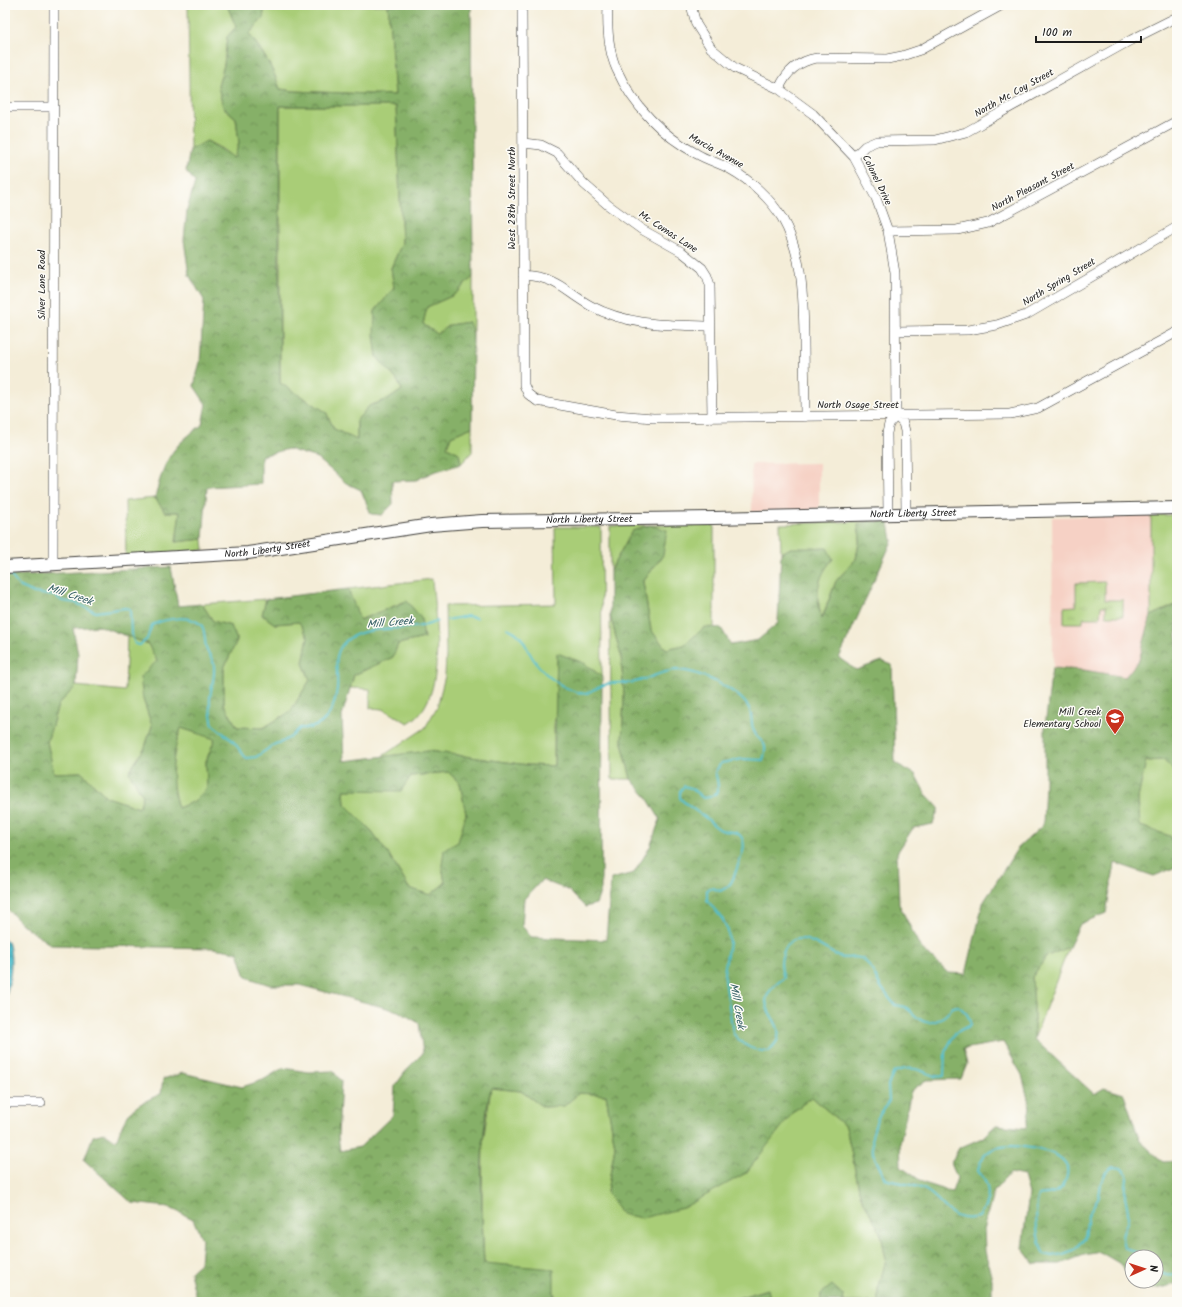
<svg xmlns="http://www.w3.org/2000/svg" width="1182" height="1307" viewBox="0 0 1182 1307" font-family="Kalam,sans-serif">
<defs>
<pattern id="forest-crowns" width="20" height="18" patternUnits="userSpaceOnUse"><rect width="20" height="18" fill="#86b068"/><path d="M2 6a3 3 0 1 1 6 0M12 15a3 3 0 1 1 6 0" fill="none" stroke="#6d8e55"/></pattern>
<pattern id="park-tufts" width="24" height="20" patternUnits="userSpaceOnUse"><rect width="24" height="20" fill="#a9cd77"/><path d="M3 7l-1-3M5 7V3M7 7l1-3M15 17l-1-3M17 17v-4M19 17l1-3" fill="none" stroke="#91af66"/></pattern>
<pattern id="water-waves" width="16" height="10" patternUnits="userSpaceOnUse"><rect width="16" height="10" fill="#53bfcd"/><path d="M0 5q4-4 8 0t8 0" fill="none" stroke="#449aa6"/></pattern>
</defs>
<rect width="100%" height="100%" fill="#fdfcf7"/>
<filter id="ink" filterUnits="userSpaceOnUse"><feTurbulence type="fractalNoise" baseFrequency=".025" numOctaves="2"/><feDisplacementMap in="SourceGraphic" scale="8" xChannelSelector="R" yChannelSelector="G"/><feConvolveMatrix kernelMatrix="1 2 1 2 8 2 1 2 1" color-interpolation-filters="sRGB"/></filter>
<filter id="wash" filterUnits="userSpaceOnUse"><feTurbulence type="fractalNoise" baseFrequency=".012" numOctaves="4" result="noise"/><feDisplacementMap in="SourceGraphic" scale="16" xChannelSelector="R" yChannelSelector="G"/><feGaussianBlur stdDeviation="0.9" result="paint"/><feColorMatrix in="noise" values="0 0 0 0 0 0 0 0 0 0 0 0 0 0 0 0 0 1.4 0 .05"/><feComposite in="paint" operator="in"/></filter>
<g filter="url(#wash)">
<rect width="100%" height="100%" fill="#f4edd8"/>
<path fill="#f6d1c5" d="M 819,463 L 819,511 L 752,512 L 751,464 Z
M 1151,515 L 1151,623 L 1177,623 L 1177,846 L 1054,848 L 1052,517 Z"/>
<path fill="#a9cd77" stroke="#62744a" d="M 188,5 L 227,5 L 236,27 L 227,37 L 224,65 L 218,85 L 223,107 L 236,118 L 239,143 L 234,158 L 222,149 L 207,141 L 190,150 Z
M 265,5 L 388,5 L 395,95 L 293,91 L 280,89 C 273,68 263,52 249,34 L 263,18 Z
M 280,106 L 396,106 L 402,243 L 391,268 L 394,288 L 375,311 L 377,357 L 397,380 L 402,390 L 389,399 L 369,406 L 357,420 L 357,441 L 334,429 L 326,412 L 280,383 Z
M 473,277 L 473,335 L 468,322 L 449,325 L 437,334 L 423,324 L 427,307 L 454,295 Z
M 472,427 L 472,452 L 461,464 L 459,453 L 447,447 L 451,436 Z
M 155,498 L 165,512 L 180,512 L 176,542 L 203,539 L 204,550 L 126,556 L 125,501 Z
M 1151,515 L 1177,515 L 1177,604 L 1151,616 Z
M 869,521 L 858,525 L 860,537 L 856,559 L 836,581 L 821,620 L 817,589 L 824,568 L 791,548 L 781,553 L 780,524 Z
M 649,525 L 714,525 L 714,628 L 705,628 L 684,645 L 666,649 L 651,630 L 643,582 L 663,555 L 666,530 L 632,531 L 610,571 L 610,526 Z
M 555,527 L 601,527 L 602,677 L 584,663 L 554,721 L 554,766 L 527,765 L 429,751 L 381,757 L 425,728 L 437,707 L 445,676 L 446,655 L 445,606 L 556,604 Z
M 432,579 C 435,618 449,701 408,723 L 383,709 L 370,708 L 370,689 L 350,688 L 354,675 L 393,657 L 398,644 L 424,638 L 406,601 L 359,620 L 348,589 Z
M 266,599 L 262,615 L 275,624 L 299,622 L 308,637 L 303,663 L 310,680 L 290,712 L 263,728 L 237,727 L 224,704 L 224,668 L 237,640 L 231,626 L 213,621 L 202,604 Z
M 610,615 L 621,656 L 624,695 L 622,743 L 631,779 L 612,779 Z
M 127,636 L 148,644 L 157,661 L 143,699 L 152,726 L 145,747 L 129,772 L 143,796 L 139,808 L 107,797 L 81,772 L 54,773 L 47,742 L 58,705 L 76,686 L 125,691 Z
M 181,728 L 215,739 L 206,761 L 207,788 L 195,801 L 178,808 L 171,783 L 174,750 Z
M 1163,760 L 1177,773 L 1177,849 L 1170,836 L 1140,826 L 1138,798 L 1146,761 Z
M 448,772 L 460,783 L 466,814 L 458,843 L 442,865 L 445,883 L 430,895 L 409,888 L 389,855 L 368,827 L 345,804 L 344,790 L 360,789 L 411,776 Z
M 1069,947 L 1034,1039 L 1034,1007 L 1032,977 L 1047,956 Z
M 491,1088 L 521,1091 L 543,1107 L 564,1106 L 579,1093 L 606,1095 L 615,1146 L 607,1192 L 794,1111 L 812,1097 L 846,1127 L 860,1194 L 881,1234 L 886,1260 L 878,1290 L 878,1302 L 844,1302 L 843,1295 L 821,1294 L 821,1302 L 771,1302 L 767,1289 L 725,1302 L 554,1302 L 555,1294 L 484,1263 L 482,1208 L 483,1142 Z"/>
<path fill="url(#forest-crowns)" stroke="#516642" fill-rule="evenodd" d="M 227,5 L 265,5 L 263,18 L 249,34 C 263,52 273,68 280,89 L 293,91 L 395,95 L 388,5 L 471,5 L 473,277 L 454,295 L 427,307 L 423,324 L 437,334 L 449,325 L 469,322 L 473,335 L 472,427 L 451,436 L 447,447 L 459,453 L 461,464 L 433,472 L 416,480 L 392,481 L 393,504 L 382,515 L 371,514 L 361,490 L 346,483 L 317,458 L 288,449 L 261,456 L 261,484 L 207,487 L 203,539 L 176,542 L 180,512 L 165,512 L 155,498 C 164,461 170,448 202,425 L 206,404 L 194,386 L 200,362 L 204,300 L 189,275 L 184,240 L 187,210 L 195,182 L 186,171 L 190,150 L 207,141 L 234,158 L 239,143 L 236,118 L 223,107 L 218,86 L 224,65 L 227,37 L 236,27 ZM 280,106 L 396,106 L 402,243 L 391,268 L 394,288 L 375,311 L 374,336 L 377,357 L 397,380 L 402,390 L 389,399 L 369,406 L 357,420 L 357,440 L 334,429 L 326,412 L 280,383 L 279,263 Z
M 869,521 L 889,522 L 892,541 L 839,658 L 856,670 L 882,661 L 892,665 L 895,763 L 915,774 L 925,793 L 939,808 L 933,824 L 913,828 L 897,853 L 899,904 L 920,947 L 948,973 L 966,974 L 983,903 L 1017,849 L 1043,825 L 1045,784 L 1045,727 L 1052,668 L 1084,670 L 1125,677 L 1139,660 L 1151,616 L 1177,604 L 1177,773 L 1163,760 L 1146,761 L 1138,798 L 1140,826 L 1170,836 L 1177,849 L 1176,867 L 1154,876 L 1115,863 L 1106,913 L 1080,924 L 1069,947 L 1047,956 L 1032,977 L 1034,1007 L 1034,1039 L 1094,1094 L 1104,1088 L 1124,1094 L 1140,1141 L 1163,1162 L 1177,1161 L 1177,1283 C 1163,1288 1146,1294 1134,1281 L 1156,1281 L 1156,1257 L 1132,1257 L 1132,1278 L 1119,1263 L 1100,1252 L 1084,1255 L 1060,1264 L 1034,1264 L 1022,1248 L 1029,1194 L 1024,1176 L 1010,1173 L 994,1191 L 984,1226 L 985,1251 L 992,1280 L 992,1295 L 982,1302 L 878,1302 L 878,1290 L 886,1260 L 881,1234 L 860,1194 L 846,1127 L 812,1097 L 794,1111 L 746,1173 L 683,1208 L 642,1218 L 621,1214 L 607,1192 L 615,1146 L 606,1095 L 579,1093 L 564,1106 L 543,1107 L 521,1091 L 491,1088 C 478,1145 481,1205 484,1263 L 554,1269 L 554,1302 L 197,1302 L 190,1272 L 200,1263 L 202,1239 L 193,1219 L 168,1207 L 132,1203 L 84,1160 L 93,1136 L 104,1133 L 116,1141 C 127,1111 131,1107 161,1094 L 163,1079 L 183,1073 L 242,1087 L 263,1080 L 283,1068 L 309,1072 L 333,1071 L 341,1081 L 338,1136 L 340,1151 L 360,1147 L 393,1115 L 395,1086 L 408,1068 L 423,1053 L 419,1023 L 398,1011 L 299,985 L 270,985 L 246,977 L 238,952 L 213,948 L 51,945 L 24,926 L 5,907 L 5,576 L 171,567 L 178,606 L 202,604 L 213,621 L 231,626 L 237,640 L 224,668 L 224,704 L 237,727 L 263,728 L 290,712 L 310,680 L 303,663 L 308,637 L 299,622 L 275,624 L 262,615 L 266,599 L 348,589 L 360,620 L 407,601 L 421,618 L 424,638 L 398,644 L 393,657 L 354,675 L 342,716 L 344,761 L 429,751 L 527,765 L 554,766 L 557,653 L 584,663 L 602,677 L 601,890 L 596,904 L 585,907 L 568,890 L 542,880 L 524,899 L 522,926 L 531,937 L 606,940 L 611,879 L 634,873 L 650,847 L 660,819 L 646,796 L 631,779 L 622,743 L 624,695 L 621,656 L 610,615 L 610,571 L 632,531 L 649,525 L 667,530 L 663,555 L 643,582 L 651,630 L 666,649 L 684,645 L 705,627 L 721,628 L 731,645 L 758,640 L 778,623 L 781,553 L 791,548 L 827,548 L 833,559 C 816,578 815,596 822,619 L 836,581 L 856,559 L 860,537 L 858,525 ZM 100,626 L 148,644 L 157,661 L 140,677 L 143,699 L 152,726 L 145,747 L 129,772 L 143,796 L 139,808 L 107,797 L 81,772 L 54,773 L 47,742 L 58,705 L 76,686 L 78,654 L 73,628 ZM 181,728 L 215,739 L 206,761 L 207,788 L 195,801 L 178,808 C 169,779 172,756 181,728 ZM 448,772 L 460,783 L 466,814 L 458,842 L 444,850 L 442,865 L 445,883 L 430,895 L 409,888 L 389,855 L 368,827 L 345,804 L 344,790 L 401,791 L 411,776 ZM 1003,1042 L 1022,1075 L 1030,1107 L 1026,1128 L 996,1125 L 982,1138 L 959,1148 L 951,1163 L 957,1178 L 952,1192 L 924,1183 L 901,1167 L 900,1143 L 911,1091 L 926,1080 L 961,1079 L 967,1064 L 963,1049 Z
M 832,1285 L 843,1295 L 844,1302 L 821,1302 L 821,1294 Z
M 768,1289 L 771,1302 L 717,1302 L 725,1302 Z"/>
<path fill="url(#park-tufts)" stroke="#62744a" d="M 1105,582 L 1105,600 L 1123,600 L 1123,616 L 1106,616 L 1106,606 L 1101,606 L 1100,618 L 1083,618 L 1083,623 L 1064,623 L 1064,607 L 1076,606 L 1076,583 Z"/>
<path fill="url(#water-waves)" stroke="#386e74" d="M 5,940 L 8,941 C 14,961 10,981 5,1001 Z"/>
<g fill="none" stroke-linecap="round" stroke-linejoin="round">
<path stroke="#53bfcd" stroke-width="2" d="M 7,571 L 19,586 L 34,593 L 55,596 L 62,601 L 76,603 L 96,612 L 125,608 L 130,609 L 131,634 L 135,644 L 140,645 L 147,639 L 152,625 C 165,619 191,613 202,626 C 206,633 204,643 207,650 C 210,657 214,660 214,667 C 215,678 211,687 210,698 C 209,707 211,716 213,725 L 233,741 L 246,758 L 256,757 L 275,744 L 282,742 L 292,736 L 300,728 C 325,730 334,711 337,689 C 339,674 332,659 342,645 C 361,620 410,635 437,621
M 447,620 L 467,616 L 477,618
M 507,628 C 524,634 525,647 534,660 C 546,677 565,691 586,694 C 594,689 603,684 613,683 C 620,682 628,684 635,682 C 649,679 661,671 676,670 C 697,670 738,689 749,708 C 752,714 751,722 753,729 C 758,744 770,738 763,760 L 743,759 L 721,763 L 715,772 C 719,785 722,797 703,798 L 691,788 L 684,786 L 680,791 L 680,798 C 688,807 697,811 706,818 C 711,822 715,827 721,830 C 728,833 737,829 742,838 C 747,847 740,859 737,868 C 733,879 732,886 720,891 L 713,888 L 707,890 L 707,900 L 723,920 L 728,931 L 729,942 L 724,973 L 733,1033 C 742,1045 754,1052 769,1051 C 771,1048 775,1045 777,1041 C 787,1017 743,1007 784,978 C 780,967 780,959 785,949 C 797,925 824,950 840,957 C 847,960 857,954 864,960 C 872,967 875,976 880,985 C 884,992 890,999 895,1005 C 910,1007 908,1010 918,1018 C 931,1029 945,1017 953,1007 L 958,1006 C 966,1012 970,1016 970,1025 L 955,1033 L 945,1052 L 944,1076 C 933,1078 929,1073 919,1070 C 911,1067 902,1069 894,1072 L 888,1085 L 889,1101 L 877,1119 L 872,1136 L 873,1153 L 885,1179 C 899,1184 914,1183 927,1191 C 947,1204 949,1224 979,1217 C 990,1200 992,1187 978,1171 C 982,1143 1009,1144 1031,1148 C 1047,1151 1074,1156 1066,1179 C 1065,1184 1062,1189 1057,1191 C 1053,1194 1045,1194 1039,1195 C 1034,1209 1036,1241 1044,1254 L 1052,1256 L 1063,1254 L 1074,1250 L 1085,1237 L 1088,1215 L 1099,1196 L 1101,1183 L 1106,1172 L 1113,1167 L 1121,1168 L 1127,1174 C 1128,1181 1124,1191 1125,1196 C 1126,1203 1129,1210 1128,1218 C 1126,1233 1119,1230 1124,1247 L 1146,1257
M 1156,1270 C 1162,1274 1170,1278 1177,1274"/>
</g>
</g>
<g filter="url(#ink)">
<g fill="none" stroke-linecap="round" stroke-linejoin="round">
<g stroke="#3c3b38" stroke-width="10">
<path id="minor" d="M 522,5 L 524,385 L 528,394 L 537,401 L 616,415 L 653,418 L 1010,414 L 1038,408 L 1177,332
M 608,5 C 607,26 608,51 617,70 C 633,106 663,136 697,154 C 707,160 719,163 730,169 C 750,180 770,198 782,218 C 803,255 803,294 804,335 C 804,363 805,390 805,417
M 691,5 L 696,24 L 711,48 L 735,68 L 779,89 L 813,114 L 854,157 L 876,198 L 888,231 L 895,273 L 896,416 L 889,424 L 887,433 L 888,514
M 779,89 C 786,72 798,61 817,58 L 887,59 L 902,56 L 920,50 L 1002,5
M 5,107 L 54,107
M 523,143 L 541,145 L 557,153 L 584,184 L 608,205 L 641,229 L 682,252 L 702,268 L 707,276 L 710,285 L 712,418
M 854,157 L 865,146 L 877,141 L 935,140 L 966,132 L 1131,40 L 1177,17
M 888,231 L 957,230 L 988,223 L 1177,121
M 523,275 C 560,278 562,290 591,306 C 628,326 670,325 710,326
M 896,331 L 968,330 L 997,325 L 1026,315 L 1177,227
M 896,416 L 903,423 L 905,431 L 906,513
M 53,564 L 54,5
M 5,1103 L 41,1103"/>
</g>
<g stroke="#3c3b38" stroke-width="14">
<g id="major">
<path id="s1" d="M 5,567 L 248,553 L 431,525 L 482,521 L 713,518 L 1177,508"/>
</g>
</g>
<use href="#minor" stroke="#fff" stroke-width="9"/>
<use href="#major" stroke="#fff" stroke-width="12"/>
</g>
</g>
<defs>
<g id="school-pin" transform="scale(1)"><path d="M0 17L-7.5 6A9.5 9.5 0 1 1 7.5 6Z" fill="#c8321e" stroke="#fdfcf7"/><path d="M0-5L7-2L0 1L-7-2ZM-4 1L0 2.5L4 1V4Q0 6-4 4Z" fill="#fff"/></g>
</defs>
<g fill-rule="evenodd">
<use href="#school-pin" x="1115" y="718"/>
</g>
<g text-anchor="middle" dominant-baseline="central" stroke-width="3" stroke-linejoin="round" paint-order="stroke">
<g font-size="10" fill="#1c1c1c" stroke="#fdfcf7">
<text transform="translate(1014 93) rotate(-29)">North Mc Coy Street</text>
<text transform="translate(716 151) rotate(29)">Marcia Avenue</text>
<text transform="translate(877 180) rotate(64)">Colonel Drive</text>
<text transform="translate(1033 187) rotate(-28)">North Pleasant Street</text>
<text transform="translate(512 198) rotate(-90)">West 28th Street North</text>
<text transform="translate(668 232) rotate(33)">Mc Comas Lane</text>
<text transform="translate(1059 282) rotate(-31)">North Spring Street</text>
<text transform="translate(42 285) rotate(-90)">Silver Lane Road</text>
<text x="858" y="405">North Osage Street</text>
<text stroke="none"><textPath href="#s1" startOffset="911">North Liberty Street</textPath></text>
<text stroke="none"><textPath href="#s1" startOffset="587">North Liberty Street</textPath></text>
<text stroke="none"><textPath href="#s1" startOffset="263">North Liberty Street</textPath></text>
</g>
<g font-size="10" fill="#1c1c1c" stroke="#fdfcf7" text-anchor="end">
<text x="1101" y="712">Mill Creek<tspan x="1101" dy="12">Elementary School</tspan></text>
</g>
<g font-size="11" font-style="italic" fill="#325d63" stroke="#fdfcf7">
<text transform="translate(70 595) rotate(18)">Mill Creek</text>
<text transform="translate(390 623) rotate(-5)">Mill Creek</text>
<text transform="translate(737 1006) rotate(80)">Mill Creek</text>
</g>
</g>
<rect width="1182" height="1307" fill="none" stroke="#fdfcf7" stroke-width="20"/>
<g transform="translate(1144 1269) rotate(87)"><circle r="19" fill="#fdfcf7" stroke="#a3a29f"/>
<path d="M0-3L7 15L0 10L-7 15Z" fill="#c8321e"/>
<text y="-6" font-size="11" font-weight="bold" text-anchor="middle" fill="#1c1c1c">N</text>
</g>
<path d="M1036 36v6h105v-6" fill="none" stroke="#1c1c1c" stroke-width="2"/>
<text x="1042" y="36" font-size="12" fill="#1c1c1c" stroke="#fdfcf7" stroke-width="3" paint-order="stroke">100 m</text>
</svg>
